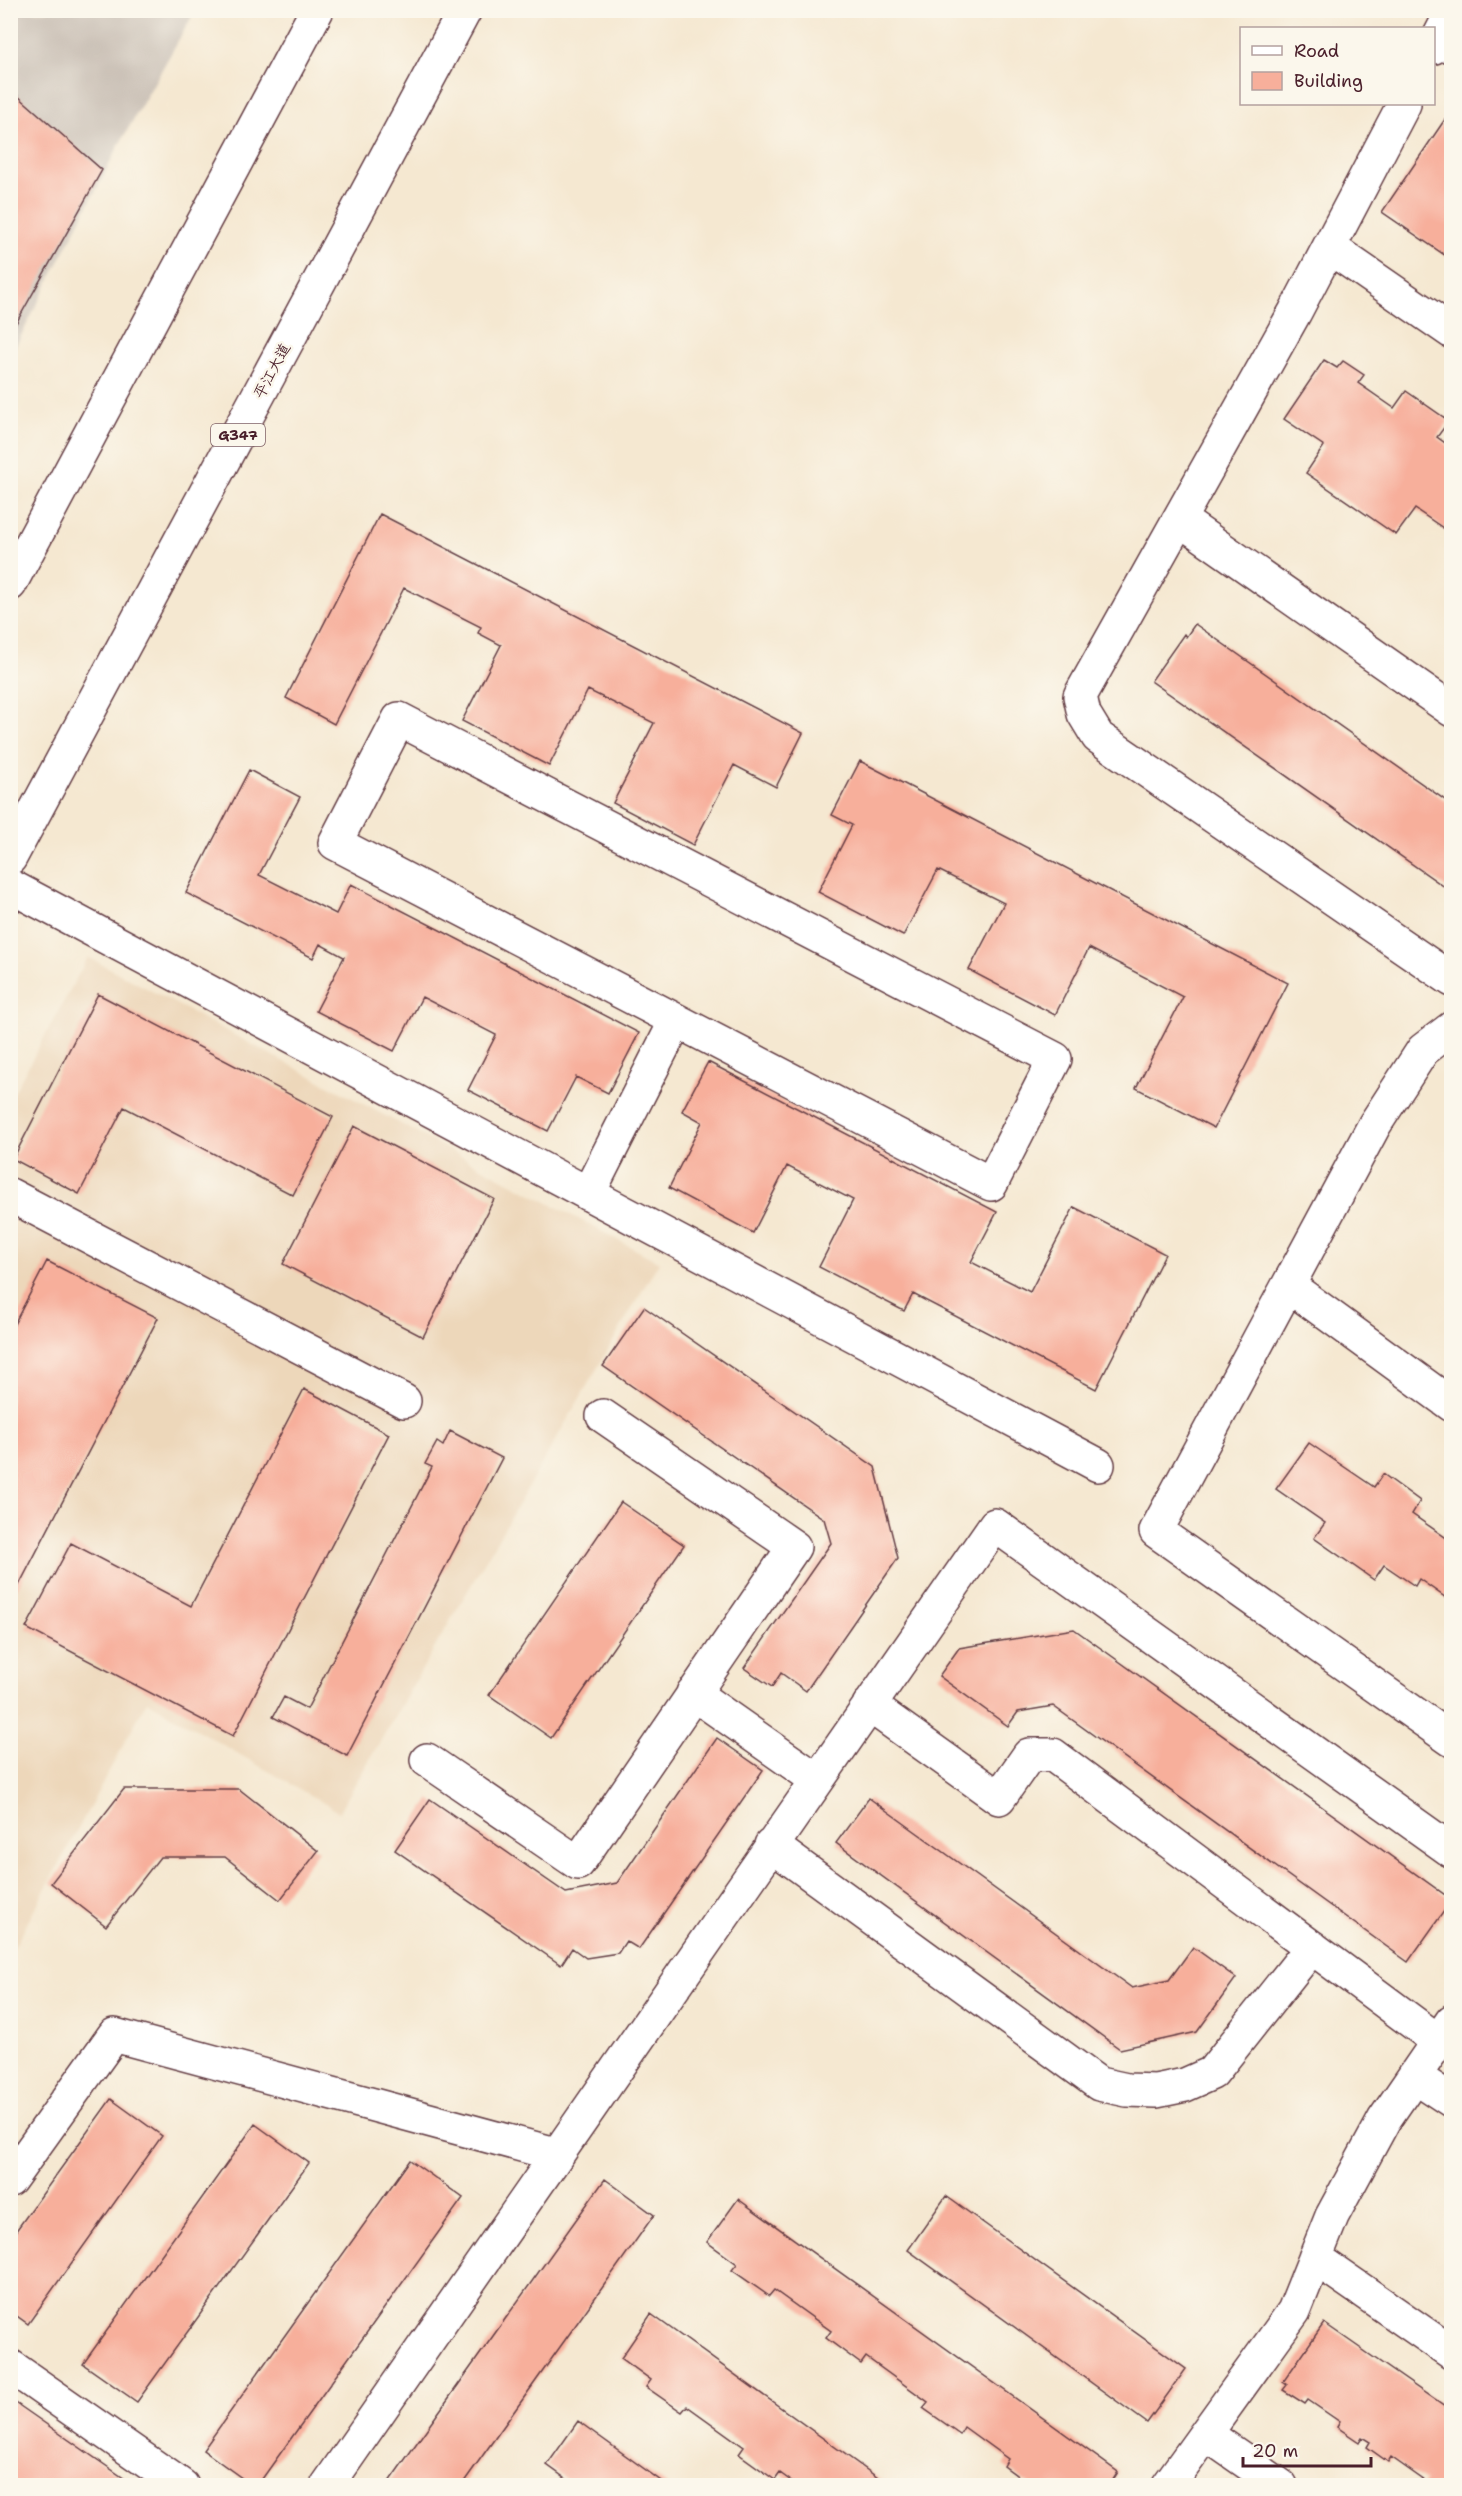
<svg xmlns="http://www.w3.org/2000/svg" width="1462" height="2496" viewBox="0 0 1462 2496" font-family="'Shantell Sans','LXGW WenKai TC',sans-serif">
<rect width="100%" height="100%" fill="#fbf7ec"/>
<filter id="ink" filterUnits="userSpaceOnUse"><feTurbulence type="fractalNoise" baseFrequency=".0167" numOctaves="2"/><feDisplacementMap in="SourceGraphic" scale="12" xChannelSelector="R" yChannelSelector="G"/><feConvolveMatrix kernelMatrix="1 2 1 2 8 2 1 2 1" color-interpolation-filters="sRGB"/></filter>
<filter id="wash" filterUnits="userSpaceOnUse"><feTurbulence type="fractalNoise" baseFrequency=".008" numOctaves="4" result="noise"/><feDisplacementMap in="SourceGraphic" scale="24" xChannelSelector="R" yChannelSelector="G"/><feGaussianBlur stdDeviation="1.35" result="paint"/><feColorMatrix in="noise" values="0 0 0 0 0 0 0 0 0 0 0 0 0 0 0 0 0 1.4 0 .05"/><feComposite in="paint" operator="in"/></filter>
<g filter="url(#wash)">
<rect width="100%" height="100%" fill="#f5e8d1"/>
<path fill="#edd7ba" d="M 88,957 L 659,1262 L 339,1812 L 147,1701 L 11,1953 L 11,1098 Z"/>
<path fill="#ccc2b8" d="M 11,11 L 195,11 L 120,143 L 11,355 Z"/>
<g id="blocks">
<path fill="#f7af9b" d="M 10,89 L 102,170 L 10,334 Z
M 1452,109 L 1452,260 L 1382,212 Z
M 1324,360 L 1337,368 L 1343,361 L 1364,375 L 1358,383 L 1394,408 L 1406,391 L 1449,421 L 1437,437 L 1452,448 L 1452,534 L 1415,509 L 1396,535 L 1306,473 L 1324,446 L 1284,419 Z
M 380,514 L 803,733 L 776,787 L 734,765 L 693,845 L 613,803 L 654,723 L 588,690 L 549,766 L 462,721 L 501,645 L 478,633 L 481,627 L 404,588 L 334,724 L 286,698 Z
M 1195,624 L 1452,805 L 1452,892 L 1151,681 L 1184,634 L 1186,637 Z
M 860,761 L 1288,983 L 1214,1128 L 1136,1088 L 1183,997 L 1089,948 L 1055,1015 L 969,970 L 1004,903 L 938,870 L 903,936 L 818,892 L 852,825 L 832,815 Z
M 249,770 L 300,797 L 259,875 L 336,914 L 351,884 L 639,1033 L 608,1093 L 576,1077 L 548,1131 L 468,1090 L 496,1035 L 422,997 L 394,1051 L 316,1011 L 344,957 L 320,944 L 313,958 L 186,893 Z
M 98,994 L 333,1117 L 293,1195 L 124,1107 L 79,1194 L 13,1159 Z
M 708,1062 L 997,1212 L 971,1262 L 1030,1292 L 1074,1207 L 1165,1254 L 1096,1389 L 913,1294 L 904,1311 L 819,1267 L 853,1200 L 787,1166 L 753,1233 L 669,1188 L 702,1122 L 682,1111 Z
M 354,1126 L 494,1199 L 423,1337 L 283,1264 Z
M 47,1261 L 158,1318 L 17,1589 L 10,1586 L 10,1332 Z
M 644,1307 L 875,1467 L 898,1558 L 806,1691 L 781,1673 L 772,1687 L 744,1668 L 831,1543 L 824,1519 L 603,1366 Z
M 304,1389 L 389,1434 L 233,1736 L 26,1628 L 71,1543 L 191,1606 Z
M 450,1431 L 502,1458 L 347,1756 L 273,1717 L 284,1697 L 307,1709 L 432,1467 L 425,1464 L 437,1442 L 443,1446 Z
M 1309,1443 L 1374,1487 L 1383,1474 L 1420,1501 L 1412,1514 L 1452,1542 L 1452,1602 L 1419,1579 L 1415,1586 L 1384,1565 L 1374,1580 L 1314,1538 L 1325,1523 L 1276,1489 Z
M 621,1502 L 684,1545 L 551,1738 L 489,1695 Z
M 1074,1629 L 1452,1900 L 1408,1962 L 1053,1706 L 1018,1712 L 1008,1726 L 939,1676 L 959,1648 Z
M 717,1738 L 763,1770 L 639,1949 L 626,1941 L 618,1953 L 586,1958 L 572,1948 L 561,1965 L 395,1850 L 430,1799 L 566,1893 L 617,1883 Z
M 124,1789 L 239,1789 L 318,1851 L 280,1900 L 225,1857 L 160,1857 L 106,1926 L 51,1883 Z
M 869,1798 L 1132,1988 L 1169,1980 L 1193,1947 L 1236,1978 L 1197,2032 L 1120,2049 L 836,1843 Z
M 111,2099 L 162,2136 L 28,2324 L 10,2311 L 10,2239 Z
M 255,2124 L 309,2163 L 137,2402 L 83,2364 Z
M 410,2160 L 463,2198 L 257,2486 L 253,2486 L 203,2450 Z
M 605,2179 L 654,2215 L 461,2486 L 386,2486 Z
M 946,2196 L 1186,2369 L 1147,2423 L 908,2250 Z
M 738,2199 L 1118,2472 L 1109,2486 L 1031,2486 L 1004,2466 L 1008,2459 L 964,2427 L 960,2434 L 923,2408 L 928,2402 L 866,2357 L 861,2364 L 826,2338 L 831,2331 L 774,2290 L 769,2296 L 732,2270 L 737,2264 L 707,2242 Z
M 651,2314 L 889,2486 L 798,2486 L 780,2473 L 775,2480 L 739,2454 L 744,2447 L 687,2406 L 682,2412 L 646,2387 L 651,2380 L 621,2358 Z
M 1324,2323 L 1452,2412 L 1452,2486 L 1422,2486 L 1425,2481 L 1391,2457 L 1388,2462 L 1367,2447 L 1370,2442 L 1362,2437 L 1359,2442 L 1337,2427 L 1340,2422 L 1308,2400 L 1305,2404 L 1283,2390 L 1287,2385 L 1283,2382 Z
M 10,2399 L 135,2486 L 10,2486 Z
M 578,2421 L 668,2486 L 576,2486 L 547,2465 Z"/>
</g>
</g>
<g filter="url(#ink)">
<use href="#blocks" fill-opacity="0" stroke="#643d44" stroke-width="1.5"/>
<g fill="none" stroke-linecap="round" stroke-linejoin="round">
<g stroke="#643d44" stroke-width="36">
<path id="minor" d="M 1434,47 L 1452,12
M 1404,104 L 1295,312 L 1080,696 L 1084,714 L 1098,737 L 1452,980
M 1329,247 L 1452,332
M 1179,519 L 1452,710
M 399,719 L 1055,1059 L 991,1184 L 335,843 Z
M 10,886 L 1098,1465
M 1452,1028 L 1423,1050 L 1375,1124 L 1156,1531 L 1452,1740
M 588,1194 L 676,1021
M 10,1195 L 404,1401
M 1289,1286 L 1452,1405
M 693,1693 L 817,1780
M 869,1705 L 999,1798 L 1029,1755 L 1053,1755 L 1438,2041
M 427,1760 L 578,1863 L 794,1547 L 603,1416
M 771,1845 L 1099,2084 L 1127,2090 L 1156,2091 L 1185,2085 L 1212,2073 L 1312,1947
M 1414,2076 L 1452,2101
M 10,2180 L 114,2035 L 555,2154
M 1315,2258 L 1452,2353
M 10,2366 L 182,2486
M 1206,2434 L 1281,2486
M 327,2486 L 995,1525 L 1452,1851
M 1168,2486 L 1294,2311 L 1332,2216 L 1384,2120 L 1452,2021"/>
</g>
<g stroke="#643d44" stroke-width="36">
<path id="highway" d="M 10,584 L 317,10
M 10,858 L 465,10"/>
</g>
<use href="#minor" stroke="#fff" stroke-width="33"/>
<use href="#highway" stroke="#fff" stroke-width="33"/>
</g>
</g>
<g text-anchor="middle" dominant-baseline="central" stroke-width="5" stroke-linejoin="round" paint-order="stroke">
<rect fill="#fbf7ec" stroke="#7f6065" stroke-width="1.5" x="211" y="424" width="54" height="22" rx="4.5"/>
<g font-size="14" font-weight="bold" fill="#4a1f2b">
<text x="238" y="435">G347</text>
</g>
<g font-size="15" fill="#4a1f2b" stroke="#fbf7ec">
<text transform="translate(272 371) rotate(-62)">平江大道</text>
</g>
</g>
<rect width="1462" height="2496" fill="none" stroke="#fbf7ec" stroke-width="36"/>
<rect x="1240" y="27" width="195" height="78" fill="#fbf7ec" stroke="#b4a19f" stroke-width="1.5"/>
<rect x="1252" y="46" width="30" height="9" fill="#ffffff" stroke="#b4a19f" stroke-width="1.5"/>
<text x="1294" y="57" font-size="18" fill="#4a1f2b">Road</text>
<rect x="1252" y="72" width="30" height="18" fill="#f7af9b" stroke="#b4a19f" stroke-width="1.5"/>
<text x="1294" y="87" font-size="18" fill="#4a1f2b">Building</text>
<path d="M1243 2457v9h128v-9" fill="none" stroke="#4a1f2b" stroke-width="3"/>
<text x="1252" y="2457" font-size="18" fill="#4a1f2b" stroke="#fbf7ec" stroke-width="4.5" paint-order="stroke">20 m</text>
</svg>
